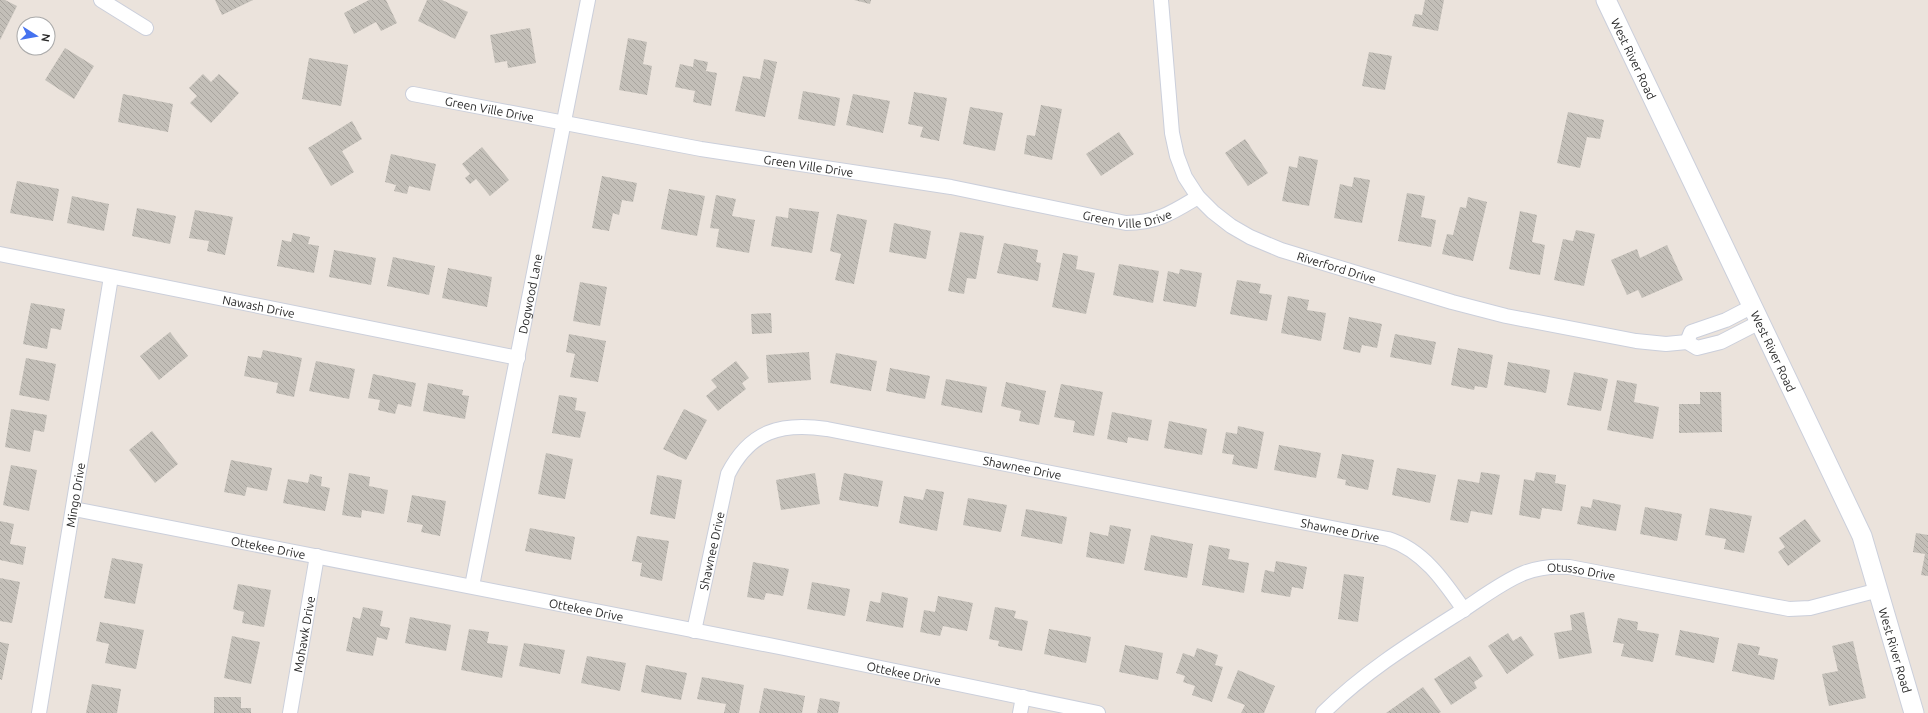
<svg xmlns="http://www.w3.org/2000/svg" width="1928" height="713" viewBox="0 0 1928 713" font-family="Ubuntu,sans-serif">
<defs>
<pattern id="building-back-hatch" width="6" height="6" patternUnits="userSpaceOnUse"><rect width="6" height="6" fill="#c3bfb8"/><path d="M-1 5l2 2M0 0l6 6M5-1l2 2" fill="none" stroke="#a8a49e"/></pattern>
</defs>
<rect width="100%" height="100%" fill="#ebe3dc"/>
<path fill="url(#building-back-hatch)" d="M 0,0 L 5,0 L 17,6 L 0,40 Z
M 215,0 L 253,0 L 222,15 Z
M 369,0 L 386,0 L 397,23 L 381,31 L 376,22 L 354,34 L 344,13 Z
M 427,0 L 442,0 L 468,12 L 455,39 L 418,21 Z
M 854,0 L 871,0 L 870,4 Z
M 1425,0 L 1444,0 L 1438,31 L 1412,26 L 1415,14 L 1422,15 Z
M 530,28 L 536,63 L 508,68 L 507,61 L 495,63 L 490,35 Z
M 628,38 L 647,42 L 643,64 L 652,66 L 647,95 L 619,90 Z
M 65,48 L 94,66 L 74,99 L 45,80 Z
M 1369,52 L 1392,56 L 1385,90 L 1362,86 Z
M 309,58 L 348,65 L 341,106 L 302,99 Z
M 694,59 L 708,62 L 706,71 L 717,73 L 711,106 L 693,102 L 695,91 L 675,87 L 680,64 L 693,67 Z
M 764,59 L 777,62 L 765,117 L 735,111 L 743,76 L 760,79 Z
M 203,74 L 211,82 L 219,74 L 239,93 L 211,123 L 190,103 L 197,96 L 189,88 Z
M 803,91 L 840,98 L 835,126 L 798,119 Z
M 914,92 L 947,98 L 939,141 L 920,137 L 923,127 L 908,124 Z
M 123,94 L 173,104 L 168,132 L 118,122 Z
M 853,94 L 890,101 L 883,133 L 846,125 Z
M 1041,105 L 1062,109 L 1052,160 L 1024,154 L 1027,135 L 1035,136 Z
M 970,107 L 1003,113 L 995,151 L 963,144 Z
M 1568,112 L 1604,120 L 1600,139 L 1587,137 L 1580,168 L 1557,163 Z
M 352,121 L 362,139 L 342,151 L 354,172 L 331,186 L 308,148 Z
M 1119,132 L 1134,154 L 1101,176 L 1086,154 Z
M 1245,139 L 1268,173 L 1248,186 L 1225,153 Z
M 482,147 L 509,180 L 490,196 L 476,179 L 470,184 L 465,178 L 470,174 L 462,164 Z
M 391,154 L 436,164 L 430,191 L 409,186 L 407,194 L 394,191 L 396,185 L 385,182 Z
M 1299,156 L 1318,160 L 1309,206 L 1282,201 L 1289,166 L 1297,168 Z
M 602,176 L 637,183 L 633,202 L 622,200 L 619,215 L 613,213 L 609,231 L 592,228 Z
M 1354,177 L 1370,180 L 1362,223 L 1334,218 L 1340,184 L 1352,187 Z
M 17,181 L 59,189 L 53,221 L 10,213 Z
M 669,189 L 705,196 L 697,236 L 661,229 Z
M 1407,193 L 1425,196 L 1421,217 L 1436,220 L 1431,247 L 1398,241 Z
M 716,195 L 736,199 L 732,216 L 755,220 L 749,253 L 716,247 L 719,229 L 710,228 Z
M 72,196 L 109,204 L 104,231 L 67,223 Z
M 1468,197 L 1487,202 L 1473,261 L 1442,254 L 1447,234 L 1453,235 L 1460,207 L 1466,208 Z
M 137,208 L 176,216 L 170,244 L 132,236 Z
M 789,208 L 819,212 L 812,253 L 771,246 L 776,216 L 788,218 Z
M 195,210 L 233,217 L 225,255 L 207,251 L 209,241 L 189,238 Z
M 1520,211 L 1537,215 L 1532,242 L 1545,245 L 1540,275 L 1509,269 Z
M 837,214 L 867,220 L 854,284 L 835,280 L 841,254 L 830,251 Z
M 894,223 L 931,231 L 926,259 L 889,252 Z
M 1576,230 L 1595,234 L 1584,286 L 1554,280 L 1563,239 L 1573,241 Z
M 960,232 L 984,236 L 976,279 L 967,278 L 964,294 L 948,291 Z
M 293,233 L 310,237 L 308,244 L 319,246 L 314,273 L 277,266 L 282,240 L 291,242 Z
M 1004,243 L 1038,250 L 1036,262 L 1041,263 L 1038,281 L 997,273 Z
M 1667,245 L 1683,280 L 1642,298 L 1638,290 L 1627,295 L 1611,260 L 1637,249 L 1640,258 Z
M 334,250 L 376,258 L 371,285 L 329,277 Z
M 1063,253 L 1078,256 L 1076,269 L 1095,273 L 1086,314 L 1052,307 Z
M 393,257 L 435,266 L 429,295 L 387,286 Z
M 1119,264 L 1159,271 L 1153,303 L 1113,295 Z
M 448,268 L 492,277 L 487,307 L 442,298 Z
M 1180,269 L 1202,273 L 1196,307 L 1163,301 L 1168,271 L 1179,274 Z
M 1237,280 L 1261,284 L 1259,293 L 1272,295 L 1267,321 L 1230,314 Z
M 580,282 L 607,287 L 600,326 L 573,321 Z
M 1288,296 L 1309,300 L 1307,310 L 1326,313 L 1321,341 L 1281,333 Z
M 31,303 L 65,309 L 61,330 L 51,328 L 47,349 L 23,344 Z
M 771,313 L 772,333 L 752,334 L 751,314 Z
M 1349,317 L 1382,324 L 1377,348 L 1362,345 L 1360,353 L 1343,349 Z
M 170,332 L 188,356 L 159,380 L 140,356 Z
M 569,334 L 606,341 L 598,382 L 570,377 L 575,354 L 566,352 Z
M 1395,334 L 1436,342 L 1431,365 L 1390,357 Z
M 1458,348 L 1493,355 L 1487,388 L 1475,386 L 1474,390 L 1451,385 Z
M 263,350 L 302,358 L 294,397 L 276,393 L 278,383 L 244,376 L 248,356 L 261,358 Z
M 809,352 L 811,380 L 768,383 L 766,355 Z
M 836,353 L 877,361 L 871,391 L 830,383 Z
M 26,358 L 56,364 L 49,401 L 19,395 Z
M 316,361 L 355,369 L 349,399 L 309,391 Z
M 736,361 L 749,378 L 742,383 L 746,389 L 718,411 L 706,396 L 717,387 L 711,380 Z
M 1508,362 L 1550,370 L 1546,393 L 1504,385 Z
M 890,368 L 930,376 L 925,399 L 886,391 Z
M 1574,372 L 1608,379 L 1601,411 L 1567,405 Z
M 373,374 L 416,383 L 411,407 L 398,404 L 395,414 L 378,410 L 380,400 L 368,398 Z
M 946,379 L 987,387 L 982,413 L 941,405 Z
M 1617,380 L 1637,384 L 1634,402 L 1659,407 L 1653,439 L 1607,430 Z
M 1006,382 L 1046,391 L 1039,425 L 1019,421 L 1021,411 L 1001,406 Z
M 428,383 L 463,390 L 462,395 L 469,396 L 465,419 L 423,411 Z
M 1061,384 L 1103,392 L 1094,436 L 1073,432 L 1075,421 L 1054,417 Z
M 1700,392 L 1721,392 L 1722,432 L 1679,433 L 1679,404 L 1700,404 Z
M 559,395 L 577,398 L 575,410 L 586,412 L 580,438 L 552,433 Z
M 11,409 L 47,415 L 44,432 L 34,430 L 30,452 L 5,447 Z
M 684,409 L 707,420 L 686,460 L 663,449 Z
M 1112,412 L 1152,420 L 1148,441 L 1128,437 L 1127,443 L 1107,439 Z
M 1169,421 L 1207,429 L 1202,455 L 1164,448 Z
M 1238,426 L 1264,432 L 1257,469 L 1232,464 L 1234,455 L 1222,453 L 1226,432 L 1237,434 Z
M 152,431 L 178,464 L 155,483 L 129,450 Z
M 1279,445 L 1321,453 L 1316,478 L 1274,470 Z
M 546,453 L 573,459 L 565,499 L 538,494 Z
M 1342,454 L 1374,460 L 1368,490 L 1345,485 L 1346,480 L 1337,478 Z
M 231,460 L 272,468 L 267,491 L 247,487 L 245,496 L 224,492 Z
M 11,465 L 37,470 L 29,511 L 3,505 Z
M 1397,468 L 1436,475 L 1430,503 L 1392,495 Z
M 1481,472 L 1500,475 L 1492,515 L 1471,511 L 1468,523 L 1450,520 L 1458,479 L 1479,483 Z
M 1536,472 L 1556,475 L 1555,483 L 1566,485 L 1562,511 L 1542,508 L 1540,519 L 1519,515 L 1524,479 L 1534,481 Z
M 349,473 L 370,477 L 369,486 L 388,490 L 384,514 L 362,510 L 361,518 L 342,515 Z
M 815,473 L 820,504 L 781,510 L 776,480 Z
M 844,473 L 883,481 L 878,507 L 839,500 Z
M 310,474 L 322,477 L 321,486 L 330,488 L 325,511 L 283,503 L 288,479 L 308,483 Z
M 657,475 L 682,480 L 675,519 L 650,514 Z
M 926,489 L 944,492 L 937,531 L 899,523 L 904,496 L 923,500 Z
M 412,495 L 446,501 L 440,536 L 421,532 L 423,525 L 407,522 Z
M 968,498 L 1007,505 L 1001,532 L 963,525 Z
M 1593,499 L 1621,505 L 1616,531 L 1577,524 L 1581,506 L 1591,508 Z
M 1645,507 L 1682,514 L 1677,541 L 1640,534 Z
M 1710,508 L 1752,516 L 1744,553 L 1724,549 L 1726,539 L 1705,535 Z
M 1026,509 L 1067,517 L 1062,544 L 1021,536 Z
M 1805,519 L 1821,541 L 1788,566 L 1778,552 L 1785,547 L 1779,538 Z
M 0,521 L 14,524 L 10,544 L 26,547 L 23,565 L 0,560 Z
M 1110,525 L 1131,529 L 1124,564 L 1086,557 L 1090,532 L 1108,536 Z
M 530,528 L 575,537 L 571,560 L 525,551 Z
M 1916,533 L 1928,535 L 1928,576 L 1921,575 L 1925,554 L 1913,552 Z
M 1151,535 L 1193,544 L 1187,578 L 1144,570 Z
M 637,536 L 669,541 L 662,581 L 640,576 L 642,563 L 632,561 Z
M 1209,545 L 1230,549 L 1228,559 L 1249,563 L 1244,593 L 1202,585 Z
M 112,558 L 143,564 L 135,604 L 104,598 Z
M 1276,561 L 1307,567 L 1303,589 L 1292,587 L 1290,597 L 1261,592 L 1265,570 L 1274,572 Z
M 753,562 L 789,569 L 783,596 L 766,593 L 764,600 L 747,597 Z
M 1344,574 L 1364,577 L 1358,622 L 1338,619 Z
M 0,578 L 20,582 L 12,623 L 0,621 Z
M 812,582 L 850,589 L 845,616 L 807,609 Z
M 238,584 L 271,590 L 264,627 L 242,623 L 244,612 L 233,609 Z
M 882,592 L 908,598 L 903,628 L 866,621 L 870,601 L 880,603 Z
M 938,596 L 973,603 L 967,631 L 943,626 L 940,636 L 920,632 L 924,610 L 935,612 Z
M 363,607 L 383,611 L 380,626 L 390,628 L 387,640 L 377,637 L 373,656 L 346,651 L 353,617 L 360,619 Z
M 995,607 L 1016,611 L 1014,618 L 1028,621 L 1022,651 L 998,646 L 999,641 L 989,639 Z
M 1584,612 L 1592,653 L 1559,659 L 1554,633 L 1572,630 L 1570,615 Z
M 410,617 L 451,625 L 446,651 L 405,643 Z
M 1618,618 L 1638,622 L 1637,630 L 1659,634 L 1653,662 L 1621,656 L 1624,644 L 1613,642 Z
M 100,622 L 144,630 L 136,669 L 105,663 L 109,644 L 96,641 Z
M 469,629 L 489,632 L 487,643 L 508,646 L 502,678 L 461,670 Z
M 1049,629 L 1091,637 L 1086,663 L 1044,654 Z
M 1680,630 L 1719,638 L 1714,663 L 1675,655 Z
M 1508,633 L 1513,641 L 1521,636 L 1534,655 L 1507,674 L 1488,646 Z
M 232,636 L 260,642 L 251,684 L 224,678 Z
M 1853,641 L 1866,698 L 1829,706 L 1822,674 L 1838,671 L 1832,646 Z
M 0,642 L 9,644 L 2,680 L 0,679 Z
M 524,643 L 565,650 L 560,674 L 519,666 Z
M 1738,643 L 1760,647 L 1758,655 L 1778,659 L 1774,680 L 1732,671 Z
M 1125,645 L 1163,653 L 1158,680 L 1119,672 Z
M 1197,648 L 1218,655 L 1215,665 L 1223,667 L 1212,702 L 1192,695 L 1195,686 L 1183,682 L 1185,676 L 1176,673 L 1183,653 L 1194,657 Z
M 587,656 L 626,663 L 620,691 L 581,683 Z
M 1470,656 L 1483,676 L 1474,682 L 1477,688 L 1451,705 L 1434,679 Z
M 646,665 L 687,673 L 681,700 L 641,692 Z
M 1238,670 L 1275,686 L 1264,713 L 1241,713 L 1245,705 L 1227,698 Z
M 702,677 L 744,685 L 739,713 L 724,713 L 726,704 L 697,699 Z
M 92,684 L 121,689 L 117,713 L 86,713 Z
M 1423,687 L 1441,712 L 1439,713 L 1386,713 Z
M 764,688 L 805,696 L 802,713 L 759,713 Z
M 214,697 L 241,697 L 241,708 L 251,708 L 251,713 L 214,713 Z
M 820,698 L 840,702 L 838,713 L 817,713 Z"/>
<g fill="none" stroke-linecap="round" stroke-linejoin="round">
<g stroke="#cbcfdb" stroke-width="16">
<g id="street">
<path d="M 101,0 L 146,28"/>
<path id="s1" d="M 1161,0 L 1172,133 L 1177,156 L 1185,177 L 1198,197 L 1213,212 L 1231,226 L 1250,237 L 1281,250 L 1452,302 L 1506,316 L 1636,341 L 1666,344 L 1687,342"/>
<path id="s2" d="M 413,94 L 701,149 L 951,187 L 1126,223 C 1157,223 1173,212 1198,197"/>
<path id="s3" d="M 0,254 L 518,358"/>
<path d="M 1753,306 L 1726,320 L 1691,332 L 1687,342 L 1697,348 L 1721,342 L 1760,322"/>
<path id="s4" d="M 74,509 L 784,648 L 1098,713"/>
<path id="s5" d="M 472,586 L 588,0"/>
<path id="s6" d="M 694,631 L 728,474 C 750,431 781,422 827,429 L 1388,539 C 1423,550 1444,581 1464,610"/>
<path id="s7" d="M 39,713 L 111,277"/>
<path id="s8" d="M 290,713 L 317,556"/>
<path d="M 1020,713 L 1023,697"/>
<path id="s9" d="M 1323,713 C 1364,672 1411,643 1460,612 C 1480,599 1502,582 1524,573 C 1539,567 1554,566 1569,567 L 1789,609 L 1810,608 L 1879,590"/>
</g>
</g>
<g stroke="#cbcfdb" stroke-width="21">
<g id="secondary">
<path id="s10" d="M 1606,0 L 1862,536 L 1914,713"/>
</g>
</g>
<use href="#street" stroke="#fff" stroke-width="14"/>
<use href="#secondary" stroke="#fff" stroke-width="19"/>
</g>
<g text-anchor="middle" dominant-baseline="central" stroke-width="3.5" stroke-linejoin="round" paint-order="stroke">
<g font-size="12" fill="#2a2a2a" stroke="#fff">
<text stroke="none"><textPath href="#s10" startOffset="65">West River Road</textPath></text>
<text stroke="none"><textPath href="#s2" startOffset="78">Green Ville Drive</textPath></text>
<text stroke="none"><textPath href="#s2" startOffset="402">Green Ville Drive</textPath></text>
<text stroke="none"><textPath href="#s2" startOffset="726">Green Ville Drive</textPath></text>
<text stroke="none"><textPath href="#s1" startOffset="361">Riverford Drive</textPath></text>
<text stroke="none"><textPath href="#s5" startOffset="298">Dogwood Lane</textPath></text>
<text stroke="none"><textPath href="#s3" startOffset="264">Nawash Drive</textPath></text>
<text stroke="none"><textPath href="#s10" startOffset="389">West River Road</textPath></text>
<text stroke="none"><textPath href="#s6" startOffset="478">Shawnee Drive</textPath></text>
<text stroke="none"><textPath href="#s7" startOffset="221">Mingo Drive</textPath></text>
<text stroke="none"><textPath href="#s6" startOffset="802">Shawnee Drive</textPath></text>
<text stroke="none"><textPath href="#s4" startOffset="198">Ottekee Drive</textPath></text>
<text stroke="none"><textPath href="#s6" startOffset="82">Shawnee Drive</textPath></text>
<text stroke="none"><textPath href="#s9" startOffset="304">Otusso Drive</textPath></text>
<text stroke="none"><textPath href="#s4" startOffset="522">Ottekee Drive</textPath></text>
<text stroke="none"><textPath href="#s8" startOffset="80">Mohawk Drive</textPath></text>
<text stroke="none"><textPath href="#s10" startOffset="713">West River Road</textPath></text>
<text stroke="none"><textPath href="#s4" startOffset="846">Ottekee Drive</textPath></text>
</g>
</g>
<g transform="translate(36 36) rotate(101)"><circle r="19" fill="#ffffff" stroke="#aaaaaa"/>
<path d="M0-3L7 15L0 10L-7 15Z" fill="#4572ef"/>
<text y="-6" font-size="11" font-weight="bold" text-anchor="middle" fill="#2a2a2a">N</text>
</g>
</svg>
